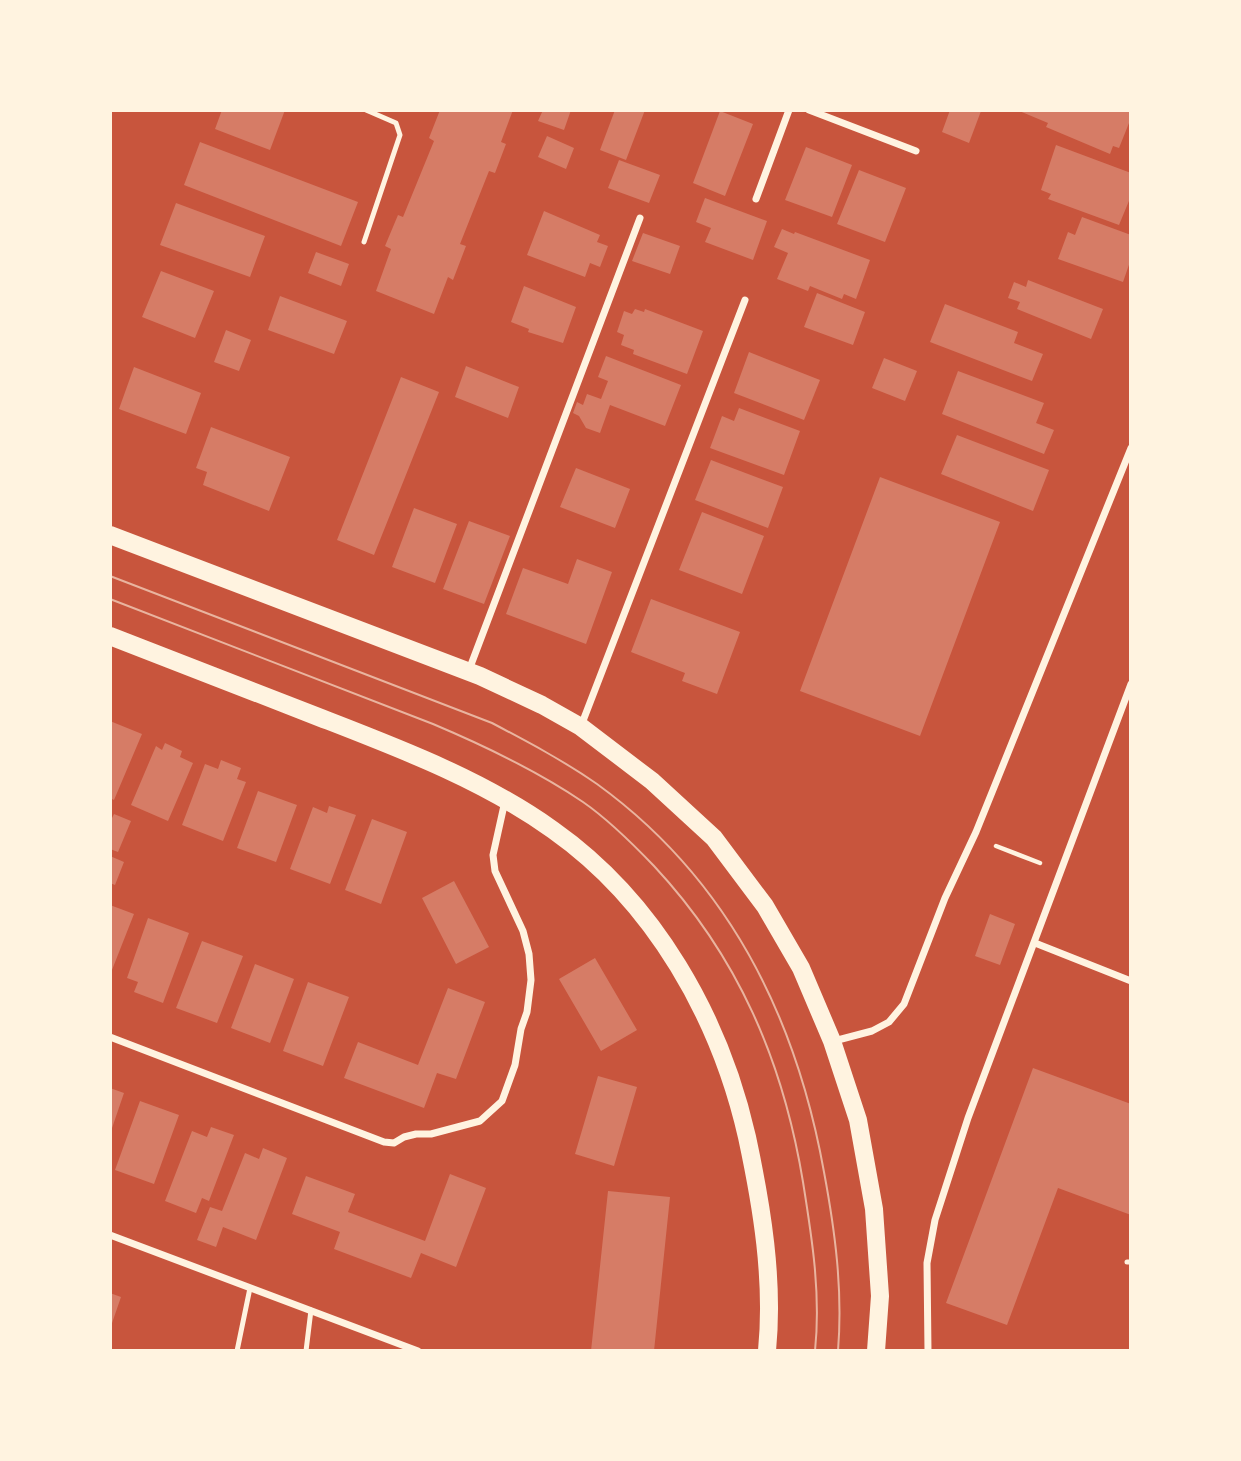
<svg xmlns="http://www.w3.org/2000/svg" width="1241" height="1461" viewBox="0 0 1241 1461" font-family="Inter,sans-serif">
<rect width="100%" height="100%" fill="#c8553d"/>
<path fill="#d67c66" d="M 222,110 L 285,110 L 270,150 L 215,129 Z
M 440,110 L 513,110 L 501,142 L 506,144 L 495,173 L 489,171 L 460,244 L 466,246 L 453,280 L 448,277 L 434,314 L 376,291 L 391,249 L 385,246 L 398,215 L 403,217 L 434,141 L 429,138 Z
M 543,110 L 571,110 L 564,130 L 538,121 Z
M 615,110 L 645,110 L 626,160 L 600,150 Z
M 950,110 L 981,111 L 969,143 L 942,132 Z
M 1017,110 L 1131,110 L 1131,118 L 1119,148 L 1113,146 L 1110,154 L 1046,127 L 1048,123 Z
M 720,111 L 753,124 L 725,196 L 693,183 Z
M 547,136 L 574,148 L 566,169 L 538,157 Z
M 200,142 L 358,202 L 341,246 L 184,185 Z
M 1056,145 L 1131,173 L 1131,196 L 1119,225 L 1048,199 L 1051,194 L 1041,190 Z
M 806,147 L 852,165 L 832,217 L 785,200 Z
M 619,160 L 660,175 L 649,203 L 608,188 Z
M 859,170 L 906,188 L 885,242 L 837,224 Z
M 705,198 L 767,221 L 753,260 L 705,242 L 711,228 L 696,222 Z
M 176,203 L 265,236 L 250,277 L 160,245 Z
M 544,211 L 600,235 L 597,242 L 608,246 L 600,267 L 590,263 L 585,277 L 527,255 Z
M 1082,217 L 1131,235 L 1131,259 L 1123,282 L 1058,259 L 1068,232 L 1075,235 Z
M 782,229 L 794,234 L 795,232 L 870,260 L 856,299 L 844,294 L 842,299 L 810,286 L 808,291 L 777,279 L 788,253 L 774,247 Z
M 643,233 L 680,246 L 670,274 L 632,261 Z
M 316,252 L 349,264 L 341,286 L 308,273 Z
M 161,271 L 214,291 L 195,338 L 142,317 Z
M 1028,280 L 1103,309 L 1091,339 L 1017,309 L 1020,302 L 1008,298 L 1014,282 L 1026,287 Z
M 524,286 L 576,307 L 563,343 L 528,332 L 529,329 L 511,322 Z
M 817,293 L 865,312 L 853,345 L 804,327 Z
M 280,296 L 347,321 L 334,354 L 268,330 Z
M 945,304 L 1018,332 L 1014,343 L 1043,354 L 1032,381 L 930,342 Z
M 635,309 L 644,312 L 645,309 L 703,331 L 687,374 L 633,354 L 634,350 L 621,345 L 624,335 L 617,332 L 624,311 L 632,314 Z
M 226,330 L 251,340 L 239,371 L 214,362 Z
M 749,352 L 820,380 L 804,420 L 734,393 Z
M 606,356 L 681,385 L 665,426 L 610,405 L 600,433 L 586,428 L 579,416 L 573,413 L 577,402 L 583,405 L 587,394 L 601,399 L 608,381 L 598,377 Z
M 884,358 L 917,371 L 905,401 L 872,388 Z
M 466,366 L 519,387 L 508,418 L 455,397 Z
M 134,367 L 201,393 L 186,434 L 119,409 Z
M 958,371 L 1044,403 L 1036,423 L 1054,430 L 1044,454 L 942,414 Z
M 401,377 L 439,392 L 374,555 L 337,540 Z
M 739,408 L 800,431 L 784,475 L 710,448 L 722,416 L 734,421 Z
M 211,427 L 290,457 L 269,511 L 203,485 L 207,472 L 196,468 Z
M 957,435 L 1049,470 L 1033,511 L 941,474 Z
M 711,460 L 783,487 L 768,528 L 695,500 Z
M 576,468 L 630,489 L 615,528 L 560,507 Z
M 880,477 L 1000,522 L 920,736 L 800,691 Z
M 414,508 L 457,524 L 435,583 L 392,567 Z
M 702,512 L 764,536 L 742,594 L 679,570 Z
M 469,521 L 510,536 L 484,604 L 443,589 Z
M 577,559 L 612,572 L 586,644 L 506,614 L 523,568 L 568,584 Z
M 651,599 L 740,632 L 717,694 L 682,681 L 685,673 L 631,652 Z
M 110,721 L 142,734 L 114,800 L 110,798 Z
M 165,743 L 182,751 L 180,757 L 193,763 L 168,821 L 131,805 L 156,746 L 162,750 Z
M 221,760 L 241,768 L 237,779 L 246,782 L 223,841 L 182,825 L 205,764 L 218,769 Z
M 258,791 L 297,805 L 276,862 L 237,848 Z
M 329,806 L 356,815 L 330,884 L 290,869 L 313,807 L 327,813 Z
M 114,814 L 131,821 L 118,852 L 110,849 L 110,822 Z
M 372,819 L 407,832 L 381,904 L 345,890 Z
M 110,856 L 124,862 L 115,885 L 110,883 Z
M 454,881 L 489,947 L 456,964 L 422,898 Z
M 110,905 L 134,914 L 110,975 Z
M 990,914 L 1015,924 L 1000,965 L 975,956 Z
M 148,918 L 189,933 L 163,1003 L 134,992 L 138,982 L 127,978 Z
M 202,941 L 243,956 L 217,1023 L 176,1008 Z
M 595,958 L 637,1030 L 601,1051 L 559,979 Z
M 255,964 L 294,979 L 270,1043 L 231,1028 Z
M 308,982 L 349,997 L 323,1066 L 283,1051 Z
M 448,988 L 485,1002 L 456,1079 L 437,1073 L 424,1108 L 344,1078 L 358,1042 L 418,1065 Z
M 1033,1068 L 1131,1104 L 1131,1215 L 1058,1188 L 1007,1325 L 946,1303 Z
M 598,1076 L 637,1087 L 614,1166 L 575,1154 Z
M 110,1088 L 124,1093 L 111,1131 L 110,1131 Z
M 140,1101 L 179,1115 L 154,1184 L 115,1170 Z
M 211,1127 L 234,1135 L 209,1201 L 202,1198 L 196,1213 L 165,1201 L 192,1131 L 207,1137 Z
M 263,1148 L 287,1158 L 256,1240 L 223,1227 L 216,1247 L 197,1240 L 210,1207 L 222,1211 L 245,1153 L 259,1159 Z
M 450,1174 L 486,1188 L 456,1267 L 421,1253 L 411,1278 L 334,1249 L 340,1232 L 292,1214 L 306,1176 L 355,1194 L 348,1212 L 425,1241 Z
M 608,1191 L 670,1197 L 654,1351 L 591,1351 Z
M 110,1293 L 121,1297 L 111,1326 L 110,1326 Z"/>
<g fill="none" stroke-linecap="round" stroke-linejoin="round">
<path stroke="#fff3e0" stroke-width="4.5" d="M 996,846 L 1040,863"/>
<path stroke="#fff3e0" stroke-width="5" d="M 364,242 L 400,135 L 396,123 L 366,110
M 1127,1262 L 1131,1262
M 237,1351 L 250,1288
M 306,1351 L 311,1310"/>
<path stroke="#fff3e0" stroke-width="7" d="M 809,110 L 916,151
M 756,199 L 789,110
M 469,670 L 640,218
M 581,726 L 745,300
M 1035,943 L 1131,981
M 110,1037 L 384,1142 L 394,1143 L 404,1137 L 416,1134 L 431,1134 L 480,1121 L 502,1101 L 515,1065 L 521,1029 L 527,1012 L 531,980 L 529,954 L 523,931 L 495,871 L 493,855 L 505,801
M 834,1041 L 872,1031 L 889,1022 L 904,1004 L 945,898 L 976,832 L 1131,448
M 110,1235 L 418,1351
M 928,1351 L 927,1263 L 935,1220 L 968,1118 L 1131,684"/>
<path stroke="#fff3e0" stroke-width="18" d="M 110,535 L 480,676 L 542,705 L 581,727 L 652,781 L 714,838 L 765,906 L 801,968 L 832,1041 L 858,1120 L 874,1209 L 880,1296 L 876,1351
M 110,636 C 181,663 251,691 321,718 C 401,749 483,780 553,830 C 655,902 720,1018 747,1137 C 762,1207 774,1280 767,1351"/>
<path stroke="#e9b49f" stroke-width="2" d="M 110,576 L 492,723 C 528,742 564,761 597,784 C 728,879 796,1016 824,1172 C 835,1231 843,1290 838,1351
M 110,599 L 433,724 C 485,746 536,770 583,802 C 609,820 632,843 654,866 C 738,956 783,1061 803,1182 C 812,1238 821,1294 815,1351"/>
</g>
<rect width="1241" height="1461" fill="none" stroke="#fff3e0" stroke-width="224"/>
</svg>
